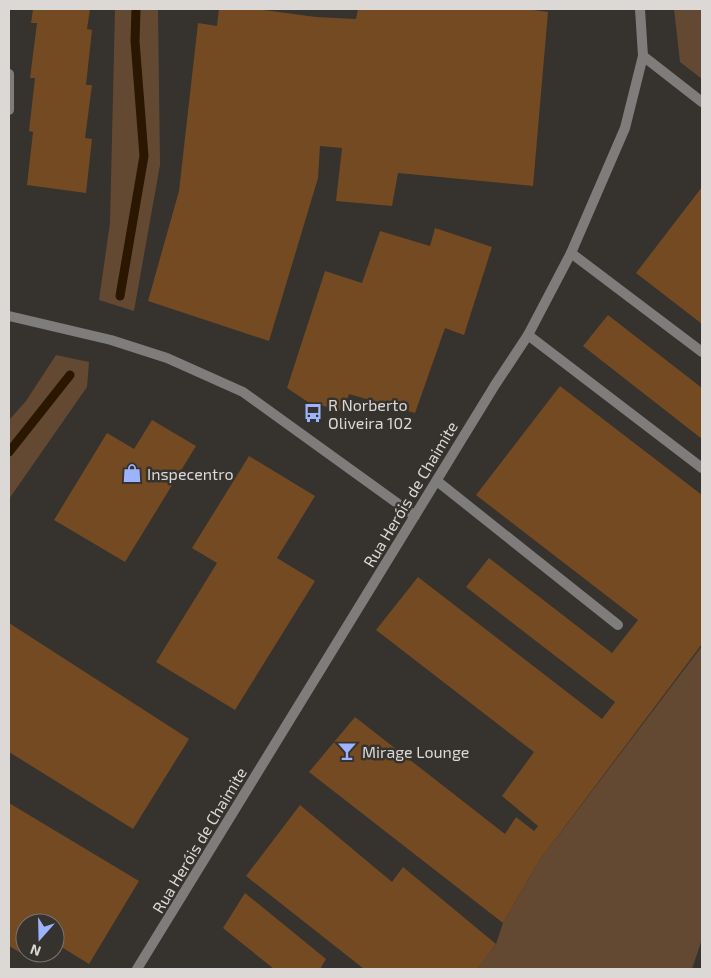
<svg xmlns="http://www.w3.org/2000/svg" width="711" height="978" viewBox="0 0 711 978" font-family="'Exo 2',sans-serif">
<rect width="100%" height="100%" fill="#36322e"/>
<path fill="#634932" d="M 115,9 L 158,9 L 160,165 L 134,311 L 99,300 L 110,223 Z
M 674,9 L 702,9 L 702,79 L 680,62 Z
M 56,355 L 89,362 L 87,387 L 9,499 L 9,420 L 26,401 Z
M 702,646 L 702,939 L 692,969 L 478,969 L 496,944 L 503,923 L 539,861 Z"/>
<g fill="none" stroke-linecap="round" stroke-linejoin="round">
<path stroke="#2b1602" stroke-width="9" d="M 120,296 L 144,156 L 135,41 L 136,9
M 9,452 L 70,375"/>
</g>
<path fill="#744a22" d="M 33,9 L 90,9 L 87,29 L 92,30 L 86,85 L 92,85 L 85,138 L 92,139 L 86,193 L 27,185 L 33,132 L 29,131 L 35,78 L 30,78 L 37,23 L 31,23 Z
M 219,9 L 256,9 L 316,17 L 356,19 L 358,9 L 526,9 L 548,12 L 533,186 L 398,173 L 392,206 L 336,201 L 342,148 L 320,146 L 318,178 L 269,341 L 148,301 L 179,191 L 198,23 L 217,26 Z
M 702,187 L 702,324 L 636,273 Z
M 435,228 L 492,247 L 464,335 L 445,328 L 415,413 L 349,394 L 343,411 L 308,402 L 287,388 L 325,271 L 362,283 L 380,231 L 430,246 Z
M 608,315 L 702,388 L 702,439 L 583,346 Z
M 560,386 L 702,495 L 702,644 L 539,861 L 503,923 L 309,772 L 355,717 L 505,834 L 516,817 L 534,831 L 538,826 L 502,796 L 534,752 L 376,630 L 418,577 L 602,719 L 615,702 L 466,587 L 489,558 L 612,653 L 638,620 L 476,495 Z
M 152,420 L 196,446 L 125,562 L 54,520 L 107,433 L 134,449 Z
M 249,456 L 315,496 L 277,558 L 315,581 L 235,710 L 156,662 L 217,563 L 192,548 Z
M 9,623 L 189,739 L 133,829 L 9,752 Z
M 9,803 L 139,881 L 89,964 L 55,943 L 55,923 L 25,923 L 25,947 L 21,953 L 9,946 Z
M 300,805 L 392,882 L 403,867 L 496,944 L 478,969 L 364,969 L 246,876 Z
M 245,893 L 326,959 L 320,969 L 274,969 L 223,928 Z"/>
<g fill="none" stroke-linecap="round" stroke-linejoin="round">
<path stroke="#7f7d7b" stroke-width="10" d="M 643,56 L 702,102
M 571,253 L 702,352
M 528,335 L 702,468
M 437,481 L 618,625"/>
<path stroke="#7f7d7b" stroke-width="10" d="M 9,74 L 9,110
M 9,316 L 111,340 L 167,358 L 243,392 L 415,516
M 137,969 L 495,385 L 528,335 L 571,253 L 625,128 L 643,56 L 640,9"/>
</g>
<defs>
<g id="bus-bare" transform="scale(1.5)"><path d="M-5-6H5V4H4V6H2V4H-2V6H-4V4H-5ZM-3.5-4V0h7V-4ZM-3.5 1.2v1.5H-2V1.2ZM2 1.2v1.5H3.5V1.2Z" fill="#9eb3fd" stroke="#36322e" stroke-width="2.5" paint-order="stroke"/></g>
<g id="shop-bare" transform="scale(1.5)"><path d="M-5-2.5h2.3a2.7 3.5 0 0 1 5.4 0H5L5.5 6h-11ZM-1.5-2.5h3a1.5 2.3 0 0 0-3 0Z" fill="#9eb3fd" stroke="#36322e" stroke-width="2.5" paint-order="stroke"/></g>
<g id="bar-bare" transform="scale(1.5)"><path d="M-6-5H6L.8 .8V4.5H3.5V6h-7V4.5H-.8V.8Z" fill="#9eb3fd" stroke="#36322e" stroke-width="2.5" paint-order="stroke"/></g>
</defs>
<g fill-rule="evenodd">
<use href="#bus-bare" x="313" y="413"/>
<use href="#shop-bare" x="132" y="473"/>
<use href="#bar-bare" x="347" y="751"/>
</g>
<g text-anchor="middle" dominant-baseline="central" stroke-width="5" stroke-linejoin="round" paint-order="stroke">
<g font-size="16" fill="#dbd8d6" stroke="#36322e" text-anchor="start">
<text x="328" y="404">R Norberto<tspan x="328" dy="18">Oliveira 102</tspan></text>
<text x="147" y="473">Inspecentro</text>
<text x="362" y="751">Mirage Lounge</text>
</g>
<g font-size="16" fill="#dbd8d6" stroke="#36322e">
<text transform="translate(410 494) rotate(-59)">Rua Heróis de Chaimite</text>
<text transform="translate(199 840) rotate(-59)">Rua Heróis de Chaimite</text>
</g>
</g>
<rect width="711" height="978" fill="none" stroke="#dbd8d6" stroke-width="20"/>
<g transform="translate(40 938) rotate(200)"><circle r="24" fill="#36322e" stroke="#787471"/>
<path d="M0-4L9 19L0 12L-9 19Z" fill="#9eb3fd"/>
<text y="-8" font-size="14" font-weight="bold" text-anchor="middle" fill="#dbd8d6">N</text>
</g>
</svg>
